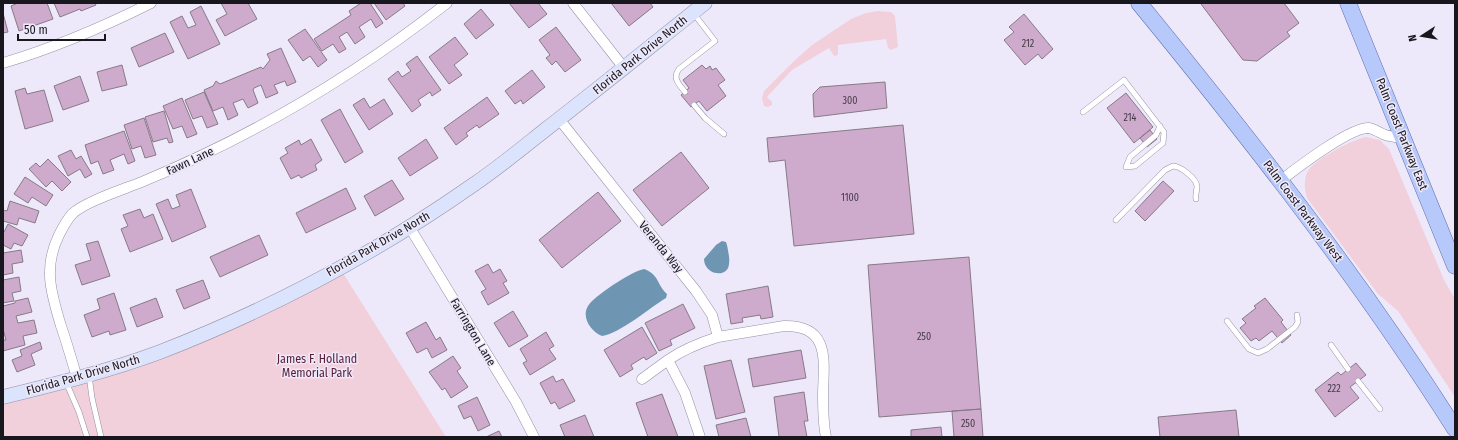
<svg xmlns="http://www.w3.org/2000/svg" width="1458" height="440" viewBox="0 0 1458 440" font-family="'Fira Sans Condensed',sans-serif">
<rect width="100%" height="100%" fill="#eee9fa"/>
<path fill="#f2d0db" d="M 878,11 L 891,12 L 895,16 L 898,47 L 891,50 L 888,48 L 886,39 L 838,45 L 838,55 L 834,56 L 829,48 L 792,70 L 767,97 L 772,102 L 772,105 L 768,107 L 764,106 L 762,98 L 764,91 L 794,61 L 812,45 L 851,19 L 866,13 Z
M 1366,137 L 1380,140 L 1389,149 L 1444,280 L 1455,299 L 1455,397 L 1398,311 L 1378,294 L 1307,198 C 1304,188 1303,177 1310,168 C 1317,159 1355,138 1366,137 Z
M 343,273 L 446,437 L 3,437 L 3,401 L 66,381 Z"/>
<path fill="#6e96b2" d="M 722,241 L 726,242 L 727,245 C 728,251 730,258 729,264 C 728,279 704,275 704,259 L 716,245 Z
M 644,269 C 659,274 657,285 667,294 L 666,298 C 649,308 621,333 602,336 C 591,332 581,317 588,306 C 594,296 632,271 644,269 Z"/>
<path fill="#ceabcd" stroke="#877a86" d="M 18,3 L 47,3 L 53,19 L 19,31 L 11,6 Z
M 54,3 L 95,3 L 96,5 L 81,11 L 80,9 L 60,17 Z
M 221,3 L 248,3 L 257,19 L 225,36 L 216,20 L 227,14 Z
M 361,3 L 370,3 L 383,23 L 376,28 L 371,19 L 359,27 L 365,37 L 355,44 L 347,32 L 339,37 L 346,49 L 339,53 L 333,44 L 322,51 L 314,39 L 351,15 L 349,11 Z
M 374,3 L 403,3 L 405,6 L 386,20 Z
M 509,3 L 538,3 L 547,14 L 529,28 Z
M 611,3 L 650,3 L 653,7 L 629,26 Z
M 1203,3 L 1284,3 L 1299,23 L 1287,32 L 1290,36 L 1257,61 L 1243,60 L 1201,4 Z
M 201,6 L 220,44 L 188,59 L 170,22 L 182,16 L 188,28 L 196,25 L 190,12 Z
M 481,9 L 494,25 L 476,39 L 464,24 Z
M 3,13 L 8,32 L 3,33 Z
M 1024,14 L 1053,49 L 1042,59 L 1038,54 L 1025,65 L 1004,40 L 1014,32 L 1009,27 Z
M 556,27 L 581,60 L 565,72 L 556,61 L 552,65 L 546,58 L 550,55 L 539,40 Z
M 305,29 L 327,60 L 318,67 L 310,56 L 303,61 L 288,40 Z
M 165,33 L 174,52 L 139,67 L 131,48 Z
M 455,37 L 468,54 L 454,65 L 462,75 L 449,84 L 429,57 Z
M 281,48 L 296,82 L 287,86 L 285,81 L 274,85 L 278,93 L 266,98 L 261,85 L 254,88 L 253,90 L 258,103 L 248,108 L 243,99 L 233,103 L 238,115 L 228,120 L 223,107 L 213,111 L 204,90 L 213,86 L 216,81 L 220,84 L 261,67 L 263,69 L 270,60 L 267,54 Z
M 417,56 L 441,90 L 432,96 L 430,92 L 418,100 L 421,105 L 412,112 L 388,79 L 398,71 L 402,77 L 411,71 L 406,64 Z
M 122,65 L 127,85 L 102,91 L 97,72 Z
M 702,65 L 706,69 L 710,66 L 712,70 L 716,68 L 725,80 L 718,85 L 726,96 L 707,111 L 699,101 L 691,107 L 681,95 L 689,88 L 683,80 Z
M 532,70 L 545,87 L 523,104 L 521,100 L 515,104 L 505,91 Z
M 80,76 L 89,101 L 63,110 L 54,86 Z
M 885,82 L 887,108 L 814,117 L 813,94 L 820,87 Z
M 25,88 L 27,94 L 44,90 L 53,121 L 25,129 L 15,91 Z
M 204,92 L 218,124 L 207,128 L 202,116 L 193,119 L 185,100 Z
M 1126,93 L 1153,127 L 1134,143 L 1107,108 Z
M 487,97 L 499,114 L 479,128 L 477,125 L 466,133 L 468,136 L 456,145 L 444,128 Z
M 182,98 L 197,134 L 187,138 L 182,126 L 173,129 L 163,106 Z
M 364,98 L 370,108 L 384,99 L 393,114 L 369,130 L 353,105 Z
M 340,109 L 363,152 L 345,163 L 321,120 Z
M 164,111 L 173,142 L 169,143 L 167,138 L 153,142 L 145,117 Z
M 144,118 L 156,155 L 145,158 L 141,146 L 132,149 L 124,125 Z
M 903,125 L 914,234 L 794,246 L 785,160 L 769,162 L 767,138 Z
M 1150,130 L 1157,139 L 1147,147 L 1140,138 Z
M 124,131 L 135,161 L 128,164 L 124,154 L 110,160 L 114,170 L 103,174 L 98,161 L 91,164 L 85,145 Z
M 311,139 L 322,160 L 315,165 L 317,170 L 301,178 L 299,175 L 291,179 L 280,158 L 288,153 L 285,148 L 299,140 L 301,145 Z
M 426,139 L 438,158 L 410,176 L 398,158 Z
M 71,150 L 76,159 L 81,156 L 92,174 L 85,178 L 80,169 L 68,176 L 58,156 Z
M 681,152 L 709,188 L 662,226 L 633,190 Z
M 48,159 L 71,182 L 62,191 L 52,181 L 46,187 L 29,169 L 36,163 L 40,167 Z
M 25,177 L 53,195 L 46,206 L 32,197 L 28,203 L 14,194 Z
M 392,180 L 404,199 L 375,216 L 364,196 Z
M 1163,181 L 1174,191 L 1145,221 L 1135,211 Z
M 346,188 L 356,209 L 306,233 L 296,213 Z
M 191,189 L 206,227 L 172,242 L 156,204 L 168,199 L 172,209 L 180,206 L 176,195 Z
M 598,192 L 621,221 L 562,268 L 539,240 Z
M 10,201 L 39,211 L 35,223 L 19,218 L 17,225 L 3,221 L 3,210 L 7,211 Z
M 140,209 L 144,218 L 153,214 L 163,239 L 130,252 L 121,229 L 128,226 L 123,215 Z
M 8,224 L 28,235 L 22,246 L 14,243 L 11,249 L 3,245 L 3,231 L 4,232 Z
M 259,235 L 268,255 L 220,277 L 210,257 Z
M 98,241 L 110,276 L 82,285 L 75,265 L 91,260 L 86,244 Z
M 21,250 L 23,262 L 12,264 L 13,273 L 3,275 L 3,253 Z
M 969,257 L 981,409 L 879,417 L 868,265 Z
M 488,264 L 493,273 L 500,269 L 507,281 L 503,283 L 509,293 L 488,305 L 481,292 L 486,289 L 475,271 Z
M 19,277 L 21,291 L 12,293 L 14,301 L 3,303 L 3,280 Z
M 203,280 L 210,298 L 184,309 L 176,290 Z
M 768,286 L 773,317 L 761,319 L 760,315 L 742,318 L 743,322 L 731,324 L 726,294 Z
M 114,293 L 126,330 L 110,335 L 109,331 L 92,337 L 84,315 L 100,309 L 97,299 Z
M 28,298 L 32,312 L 16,316 L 18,323 L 34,320 L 37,333 L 23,336 L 25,345 L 3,351 L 3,340 L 6,340 L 3,329 L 3,306 L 15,303 L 15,301 Z
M 156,298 L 163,317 L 137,327 L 130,308 Z
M 1265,298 L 1283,320 L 1281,322 L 1291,335 L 1282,343 L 1272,331 L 1259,341 L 1256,338 L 1251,341 L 1240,328 L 1246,323 L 1242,319 L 1256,308 L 1254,306 Z
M 683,304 L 695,328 L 670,340 L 672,345 L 659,351 L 645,323 Z
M 513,311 L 528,336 L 509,347 L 494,323 Z
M 426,322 L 436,340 L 440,337 L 447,350 L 432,358 L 427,348 L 417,353 L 406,333 Z
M 642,327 L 657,353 L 646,360 L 644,357 L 631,365 L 633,369 L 620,377 L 604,350 Z
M 546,332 L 554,346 L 549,349 L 556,359 L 530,375 L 523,363 L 527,361 L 520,349 Z
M 40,342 L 42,349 L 31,354 L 35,365 L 17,372 L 12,360 L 22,356 L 20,350 Z
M 801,350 L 806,378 L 753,387 L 748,359 Z
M 453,356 L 461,368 L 457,371 L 468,387 L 451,398 L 445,388 L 442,390 L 429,372 Z
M 731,360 L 745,412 L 716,419 L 704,366 Z
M 1356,363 L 1366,375 L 1350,387 L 1359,398 L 1335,417 L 1315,390 L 1338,372 L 1341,375 Z
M 553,376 L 556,382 L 563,379 L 575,401 L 559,409 L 555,402 L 551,404 L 540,383 Z
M 804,392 L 808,421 L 804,421 L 807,437 L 779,437 L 774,397 Z
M 662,394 L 678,437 L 648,437 L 636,403 Z
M 477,397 L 490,425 L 478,431 L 471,416 L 464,419 L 458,406 Z
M 981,409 L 983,437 L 954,437 L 952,411 Z
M 1236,410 L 1239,437 L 1160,437 L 1158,417 Z
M 585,415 L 594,437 L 565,437 L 560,425 Z
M 746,418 L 751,437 L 719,437 L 716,425 Z
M 941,427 L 942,437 L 911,437 L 911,430 Z
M 499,431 L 502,437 L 486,437 Z"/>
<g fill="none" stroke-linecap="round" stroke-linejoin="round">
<g stroke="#9591a1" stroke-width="6">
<path id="lane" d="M 685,92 C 679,84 672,78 679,69 L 715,41 L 694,14
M 694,105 L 705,118 L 724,134
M 1083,112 L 1124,80 L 1164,132 L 1163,143 L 1135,166 L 1126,167
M 1126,167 L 1130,157 L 1156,135 L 1160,126
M 1116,220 L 1165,170 L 1173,166 C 1180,166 1196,178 1197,186 C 1197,191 1195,195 1196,199
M 1227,321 L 1249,349 L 1258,353 L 1267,349 L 1295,327 L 1298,322 L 1297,315
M 1331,345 L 1348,369
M 89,375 L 92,398 L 101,437
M 1358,381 L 1380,409
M 66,382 L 79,412 L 87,437"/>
</g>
<g stroke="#9591a1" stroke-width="11">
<path id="street" d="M 573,3 L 624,68
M 3,63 C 54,48 103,27 151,3
M 559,119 L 696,291 L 712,315 L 718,337 C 699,343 684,349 668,360 L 685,393 L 700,437
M 1280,181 C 1297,168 1350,127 1369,128 C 1375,129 1378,132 1383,134 C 1389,137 1398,137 1404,139
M 410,228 L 516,402 L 534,437
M 718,337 L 784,326 C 830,325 824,360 823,393 C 823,408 823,423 826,437
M 77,378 C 72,361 67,343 61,326 C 51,293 43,267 59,235 C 63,227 67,220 72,214 C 86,201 125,189 144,181 C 253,136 354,76 447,3
M 642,379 L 668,360"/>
</g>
<g stroke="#9591a1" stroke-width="15">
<path id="secondary" d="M 3,397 C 56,384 109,371 160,352 C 271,309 376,253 473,185 C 498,168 521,149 545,130 C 598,89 651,46 705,3"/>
</g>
<g stroke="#6072ac" stroke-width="17">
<path id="primary" d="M 1139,3 C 1251,140 1360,279 1455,429
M 1348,3 L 1455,266"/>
</g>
<use href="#lane" stroke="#fff" stroke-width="5"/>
<use href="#street" stroke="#fff" stroke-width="10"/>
<use href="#secondary" stroke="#dbe3fd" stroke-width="14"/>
<use href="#primary" stroke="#b7c8fb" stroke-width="16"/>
</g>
<g text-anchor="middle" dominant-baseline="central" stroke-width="3" stroke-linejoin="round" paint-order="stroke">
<g font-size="10" fill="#463c49">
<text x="1028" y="44">212</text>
<text x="850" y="101">300</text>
<text x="1130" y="118">214</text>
<text x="850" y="198">1100</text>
<text x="924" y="337">250</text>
<text x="1334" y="389">222</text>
<text x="968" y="424">250</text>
</g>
<g font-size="12" fill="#18171d" stroke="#eee9fa">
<text transform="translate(640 55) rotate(-39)">Florida Park Drive North</text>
<text transform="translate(1402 134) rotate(68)">Palm Coast Parkway East</text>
<text transform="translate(190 161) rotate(-25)">Fawn Lane</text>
<text transform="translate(1303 211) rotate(53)">Palm Coast Parkway West</text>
<text transform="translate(378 244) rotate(-30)">Florida Park Drive North</text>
<text transform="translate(661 247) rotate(51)">Veranda Way</text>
<text transform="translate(473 332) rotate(59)">Farrington Lane</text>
<text transform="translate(83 375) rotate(-16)">Florida Park Drive North</text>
</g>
<g font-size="12" fill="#581d37" stroke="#eee9fa">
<text x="317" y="359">James F. Holland<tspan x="317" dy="14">Memorial Park</tspan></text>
</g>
</g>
<rect width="1458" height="440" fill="none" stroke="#18171d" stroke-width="8"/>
<g transform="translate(1422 36) rotate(258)" stroke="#eee9fa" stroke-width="3" paint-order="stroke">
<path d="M0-3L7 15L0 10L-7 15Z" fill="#18171d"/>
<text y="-6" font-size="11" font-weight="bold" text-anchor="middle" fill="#18171d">N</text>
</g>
<path d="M18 34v6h87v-6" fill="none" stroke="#18171d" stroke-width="2"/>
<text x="24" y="34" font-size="12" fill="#18171d" stroke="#eee9fa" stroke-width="3" paint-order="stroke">50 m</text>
</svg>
